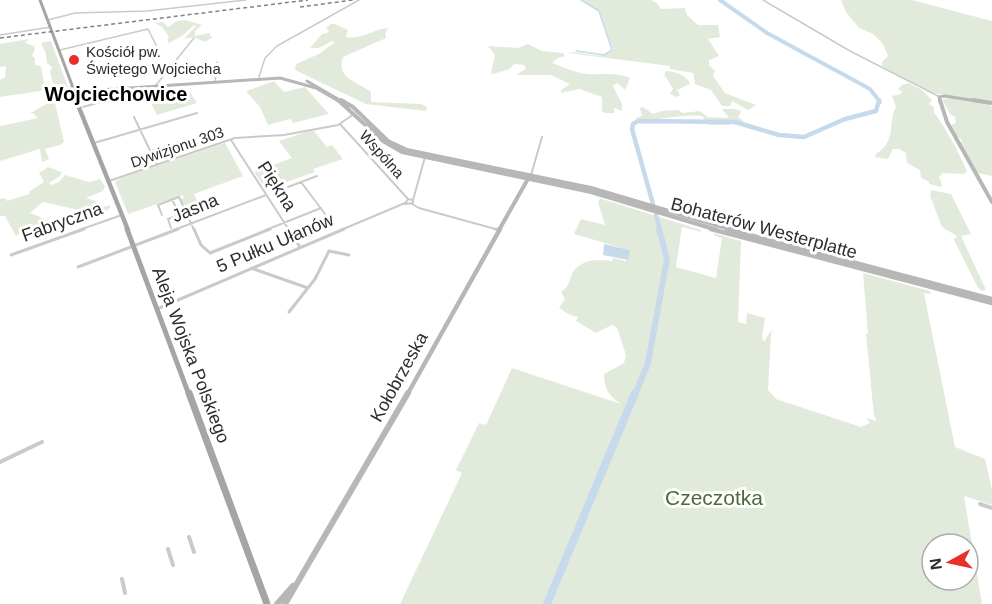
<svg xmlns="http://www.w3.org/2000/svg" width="992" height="604" viewBox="0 0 992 604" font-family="Arial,sans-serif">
<rect width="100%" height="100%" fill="#fff"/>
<path fill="#e2ebdb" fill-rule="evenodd" d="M 581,0 L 651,0 L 657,3 L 661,9 L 685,8 L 687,15 L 698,25 L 718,25 L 720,37 L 708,39 L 719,56 L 709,60 L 709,65 L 715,71 L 713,76 L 725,93 L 756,105 L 748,110 L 732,101 L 730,106 L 722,106 L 711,90 L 695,84 L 693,73 L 670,69 L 670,66 L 568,53 C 581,50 602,62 613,50 L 599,11 Z
M 841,0 L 912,0 L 992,21 L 992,102 L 932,93 L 882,66 L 882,62 L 888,56 L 883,44 L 873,34 L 859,28 L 846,12 Z
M 186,20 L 202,25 L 194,32 L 196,33 L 194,36 L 210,33 L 210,36 L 213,37 L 205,42 L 193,37 L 184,39 L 196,26 L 194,25 L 182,36 L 169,43 L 167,40 L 169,37 L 162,27 L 155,23 L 163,22 L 168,27 L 177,21 Z
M 331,24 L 335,24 L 348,30 L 346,37 C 360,40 374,29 388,28 L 385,34 L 386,38 L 343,57 C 336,78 356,81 371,92 L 371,102 L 421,104 L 427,107 L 426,111 L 366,104 L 295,70 L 296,64 L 319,54 L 335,42 L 332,41 L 319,48 L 310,48 L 322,34 L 327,33 L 329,31 L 326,28 Z
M 29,39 L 25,43 L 34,46 L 35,49 L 32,56 L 35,58 L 35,65 L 41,66 L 45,88 L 40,91 L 0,97 L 0,80 L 5,77 L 6,66 L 0,67 L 0,44 Z
M 51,41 L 69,90 L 63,94 L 58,93 L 62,87 L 53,83 L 50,72 L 52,67 L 47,63 L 46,54 L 41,43 Z
M 528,44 L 542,51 L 563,53 L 565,56 L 558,58 L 552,63 C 563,67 576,73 588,74 C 602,75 616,72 630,78 L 625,90 L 617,83 L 613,86 L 622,104 L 622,111 L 614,108 L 614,113 L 605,113 L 602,111 L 602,97 L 579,89 L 561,93 L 561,90 L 570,84 L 551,75 L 516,75 L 526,69 L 524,65 L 514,64 L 510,69 L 493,74 L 491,73 L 495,55 L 488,46 L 518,48 Z
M 666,71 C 676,72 686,74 690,84 L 677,90 L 680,95 L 677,97 L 670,94 L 673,89 L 664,74 Z
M 274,81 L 284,92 L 305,87 L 329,114 L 293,123 L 290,119 L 268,125 L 260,107 L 246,91 Z
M 909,83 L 922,90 L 932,100 L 929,104 L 934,107 L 934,113 C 942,121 963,160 967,172 L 963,174 L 942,173 L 939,177 L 942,185 L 941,187 L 929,184 L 929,182 L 921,178 L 920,170 L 907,163 L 906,153 L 899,149 L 893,149 L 888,159 L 875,157 L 876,154 C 898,140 887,121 896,107 L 892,96 L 901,94 L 902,92 L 898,89 L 902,85 Z
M 190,92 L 197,103 L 157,115 L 151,103 Z
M 950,98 L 989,104 L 992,107 L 992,176 L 977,173 L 960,142 L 963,141 L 956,135 L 951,125 L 956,123 L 955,117 L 950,114 L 942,99 Z
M 50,102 L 55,103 L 64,142 L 60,145 L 45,149 L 49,159 L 42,162 L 40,149 L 0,161 L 0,126 L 38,118 L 33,113 L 29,114 Z
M 643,107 L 653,114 L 662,111 L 678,110 L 683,113 L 700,111 L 708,117 L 729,118 L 722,109 L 735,109 L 741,111 L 738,117 L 745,122 L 732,121 L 729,125 L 708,125 L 702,116 C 681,113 654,123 635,118 L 642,116 L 640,108 Z
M 309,131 L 314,131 L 327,147 L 332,145 L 343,159 L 313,169 L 315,172 L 266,189 L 254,172 L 292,158 L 279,141 Z
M 225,143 L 243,176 L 194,194 L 197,201 L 184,206 L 181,199 L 184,198 L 183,195 L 128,214 L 115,182 L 121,178 Z
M 48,167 L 62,172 L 60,176 L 49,183 L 51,185 L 59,182 L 65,175 L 89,182 L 100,179 L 105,186 L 103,191 L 86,198 L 96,201 L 96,204 L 102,207 L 110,205 L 110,208 L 103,213 L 93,213 L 43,202 L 30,213 L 50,221 L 41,224 L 43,226 L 40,231 L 27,228 L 16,236 L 5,216 L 0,216 L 0,199 L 6,198 L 7,201 L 29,194 L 30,191 L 44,182 L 39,173 Z
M 931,190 L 951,194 L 971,234 L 961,236 L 986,290 L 982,291 L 978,288 L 954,240 L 957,236 L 942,227 L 930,196 Z
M 586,194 L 701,230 L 701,232 L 682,227 L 676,267 L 716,278 L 722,238 L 715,236 L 713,233 L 741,241 L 738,322 L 746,324 L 747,313 L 765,318 L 762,337 L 764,342 L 770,332 L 773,331 L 771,334 L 768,390 L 776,399 L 861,427 L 870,423 L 866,418 L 877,421 L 874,416 L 866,334 L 868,334 L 863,273 L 930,291 L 931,294 L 924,293 L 955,447 L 985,459 L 992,490 L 992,505 L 964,496 L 982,604 L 400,604 L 462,473 L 456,470 L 479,423 L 486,425 L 512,368 L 621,404 C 609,396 604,389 604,374 L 624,363 L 626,355 L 617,328 L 612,325 L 596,333 L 576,321 L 578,317 L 570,315 L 559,308 L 565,299 L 561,292 C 570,286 569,280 573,272 C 582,259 598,259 612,261 L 613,258 L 626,261 L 629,250 L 574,234 L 581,219 L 605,225 L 598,202 L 600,199 ZM 932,544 L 968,544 L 968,580 L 932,580 Z"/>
<path fill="#c6daec" d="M 604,244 L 630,250 L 628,260 L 603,255 Z"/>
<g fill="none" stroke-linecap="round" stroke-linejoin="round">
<path stroke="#c6daec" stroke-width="1.5" d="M 576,51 L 604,55 L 612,50 L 599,11 L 581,0"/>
<path stroke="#c6daec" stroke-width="4" d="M 720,0 L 767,33 L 870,89 L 880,102"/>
<path stroke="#c6daec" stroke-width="4.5" d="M 653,204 L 632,129 L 633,124 L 638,121 L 735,122 L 779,135 L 804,137 L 845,119 L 876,111 L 879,100
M 656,215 L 660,230"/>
<path stroke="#c6daec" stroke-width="6" d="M 635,395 L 648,363 L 667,259 L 659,229"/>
<path stroke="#c6daec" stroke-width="8" d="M 547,604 L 635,393"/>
<path stroke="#cacaca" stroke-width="1.5" d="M 763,0 L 850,51 L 940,97
M 48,20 L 75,13 L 147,11 L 246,0
M 0,35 L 51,27
M 60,50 L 148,29 L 158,49
M 259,77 L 265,58 L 277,46 L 359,0
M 215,82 L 217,62
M 156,85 L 194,38
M 102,102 L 135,92 L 140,88"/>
<path stroke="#cacaca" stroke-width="2" d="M 83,107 L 107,100
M 134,117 L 157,165
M 340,124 L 408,199
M 231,140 L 289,230
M 94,143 L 197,113
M 531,175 L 542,137
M 109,181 L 235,138 L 284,135 L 338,125 L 354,114
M 301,182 L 325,214
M 288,187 L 317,176
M 172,199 L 177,210
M 408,199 L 413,200 L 413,203 L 405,204 Z
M 413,200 L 425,157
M 412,204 L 419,208 L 499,230
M 162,215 L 158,205 L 179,197 L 194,230
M 171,228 L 168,219 L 185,213
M 79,230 L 122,215
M 174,230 L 266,195
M 266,230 L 321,208
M 341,230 L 405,203"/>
<path stroke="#cacaca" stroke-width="3" d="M 194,229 L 201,245 L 210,253 L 270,229
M 288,229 L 300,247
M 495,229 L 499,230
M 11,255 L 84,229
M 78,267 L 178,229
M 251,268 L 308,288
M 157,309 L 344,229
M 289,312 L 315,279 L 329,251 L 349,255"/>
<path stroke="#cacaca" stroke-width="4" d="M 0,462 L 42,442
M 980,504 L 992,508
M 189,537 L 194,552
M 168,549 L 173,565
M 122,579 L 125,593"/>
<path stroke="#b7b7b7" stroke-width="3" d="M 307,81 L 343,102
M 81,94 L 99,90 L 280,78 L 316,88 L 340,102
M 940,102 L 939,97 L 945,96 L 983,102"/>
<path stroke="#b7b7b7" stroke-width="4" d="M 338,100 L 383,141 L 402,152 L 591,192 L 717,230
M 341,100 L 353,107 L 388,141 L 407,150 L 591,188 L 733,230
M 940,100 L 947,122 L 992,202
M 973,100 L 992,103
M 499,230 L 529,177"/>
<path stroke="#b7b7b7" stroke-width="4.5" d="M 711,229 L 992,303
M 727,229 L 992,299
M 407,395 L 500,229"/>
<path stroke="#b7b7b7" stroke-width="6" d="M 277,604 L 293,586
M 285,604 L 408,393"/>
<path stroke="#a5a5a5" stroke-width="3" d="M 40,0 L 72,85 L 76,91 L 81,92 L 79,96 L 81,102
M 72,86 L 73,92 L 69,95 L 75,97
M 75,97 L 77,102"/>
<path stroke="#a5a5a5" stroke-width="4.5" d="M 76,100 L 128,230"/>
<path stroke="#a5a5a5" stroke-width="5" d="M 127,229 L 189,395"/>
<path stroke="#a5a5a5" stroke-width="7" d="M 189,393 L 267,604"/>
<path stroke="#828282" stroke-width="1.5" stroke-dasharray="4 3" stroke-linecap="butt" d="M 300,7 L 353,0
M 0,38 L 308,0"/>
</g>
<circle fill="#e92f2b" stroke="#fff" stroke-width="2" cx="74" cy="60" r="6"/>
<g text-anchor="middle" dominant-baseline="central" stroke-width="6" stroke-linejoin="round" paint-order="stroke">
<g font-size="15" fill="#2d2d2d" stroke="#fff" text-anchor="start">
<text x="86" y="51">Kościół pw.<tspan x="86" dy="17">Świętego Wojciecha</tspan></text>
</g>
<g font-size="15" fill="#2d2d2d" stroke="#fff">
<text transform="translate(177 147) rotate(-19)">Dywizjonu 303</text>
<text transform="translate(382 154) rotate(48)">Wspólna</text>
</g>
<g font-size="18" fill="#2d2d2d" stroke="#fff">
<text transform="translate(277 186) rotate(57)">Piękna</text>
<text transform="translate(195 208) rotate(-22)">Jasna</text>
<text transform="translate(62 222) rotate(-20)">Fabryczna</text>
<text transform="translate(764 228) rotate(15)">Bohaterów Westerplatte</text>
<text transform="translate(275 243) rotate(-23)">5 Pułku Ułanów</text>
<text transform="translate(191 355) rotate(69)">Aleja Wojska Polskiego</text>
<text transform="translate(399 377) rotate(-61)">Kołobrzeska</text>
</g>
<g font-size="20" font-weight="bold" fill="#000" stroke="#fff">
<text x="116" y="94">Wojciechowice</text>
</g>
<g font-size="21" fill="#4c6a3a" stroke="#fff">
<text x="714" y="497">Czeczotka</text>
</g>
</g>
<g transform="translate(950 562) rotate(262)"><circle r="28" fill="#ffffff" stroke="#ababab" stroke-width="1.5"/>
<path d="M0-4.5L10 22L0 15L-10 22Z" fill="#e92f2b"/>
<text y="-9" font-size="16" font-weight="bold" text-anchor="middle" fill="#2d2d2d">N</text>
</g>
</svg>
